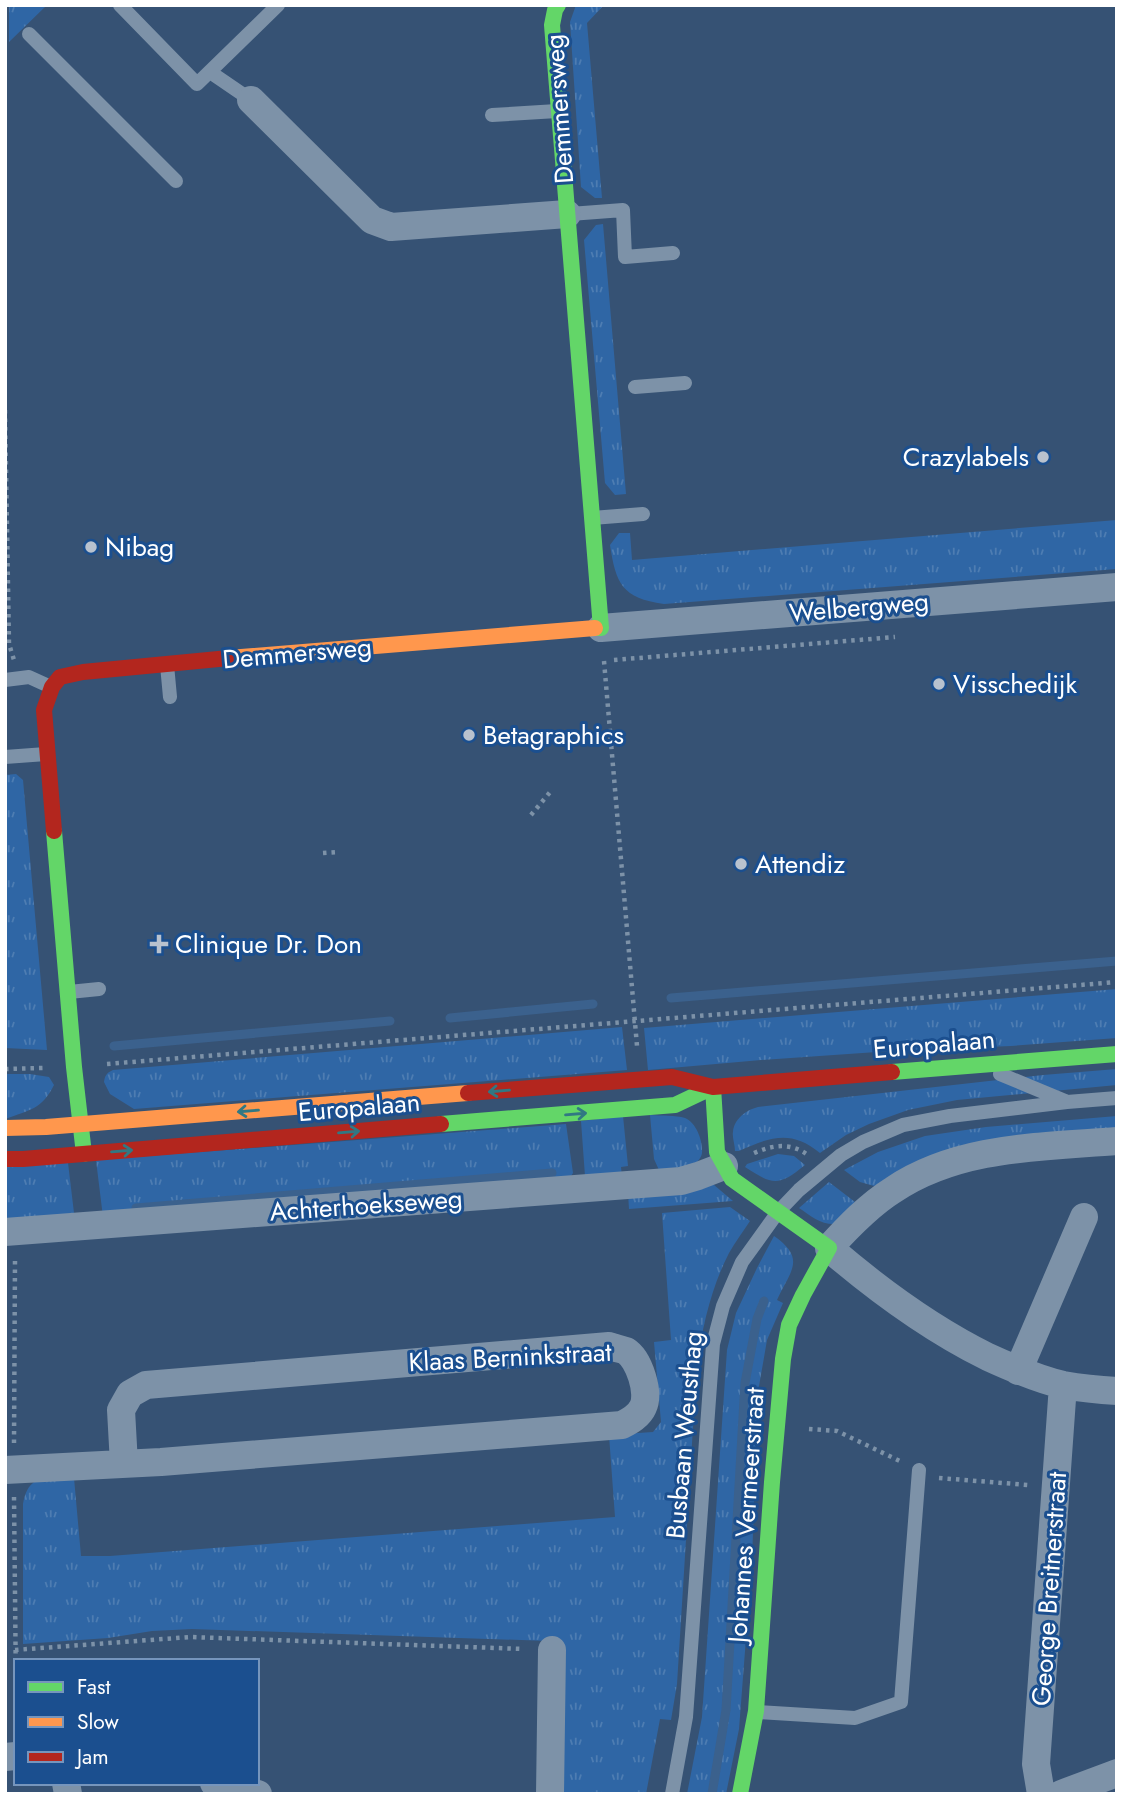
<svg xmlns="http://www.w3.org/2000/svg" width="1122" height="1799" viewBox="0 0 1122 1799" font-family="Jost,sans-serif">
<defs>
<pattern id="grass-tufts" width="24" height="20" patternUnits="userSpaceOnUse" patternTransform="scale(1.75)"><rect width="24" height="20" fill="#2f66a5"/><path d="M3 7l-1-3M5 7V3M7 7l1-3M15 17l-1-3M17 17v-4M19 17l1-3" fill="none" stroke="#4e7db2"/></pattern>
</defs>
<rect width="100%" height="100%" fill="#365274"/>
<path fill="url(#grass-tufts)" d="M 9,5 L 47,5 L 9,42 Z
M 576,5 L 604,5 L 587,23 L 602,198 L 595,198 L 581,187 L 570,22 Z
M 603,224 L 626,494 L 615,495 L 605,483 L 584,240 L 596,225 Z
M 1117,520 L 1117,569 L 664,604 C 622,598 616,584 610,545 L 619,533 L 630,533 L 632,560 Z
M 16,774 L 23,780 L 47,1050 L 5,1048 L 5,775 Z
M 1117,989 L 1117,1038 L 1011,1046 L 891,1051 L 761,1060 L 648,1070 L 644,1028 Z
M 622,1027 L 627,1070 L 134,1109 L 110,1094 L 104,1082 C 105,1076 106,1073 113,1070 Z
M 1117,1069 L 1117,1085 L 957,1100 L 908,1110 L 869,1124 L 846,1135 L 820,1153 C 791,1129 770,1137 739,1151 L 735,1151 C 735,1145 732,1137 733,1132 C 734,1119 746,1110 758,1107 L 1043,1075 Z
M 5,1074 L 30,1074 L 49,1077 L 54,1085 C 42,1109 30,1110 5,1119 Z
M 650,1115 C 661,1116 675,1115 685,1118 C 697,1123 703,1142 702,1153 C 701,1159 696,1163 692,1167 L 659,1170 L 654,1159 Z
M 623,1116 L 628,1166 L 621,1167 L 622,1177 L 585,1176 L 581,1121 Z
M 1117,1116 L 1117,1132 L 874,1186 L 860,1182 L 844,1170 L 878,1152 L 925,1136 L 986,1127 Z
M 566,1124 L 573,1173 L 569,1179 L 103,1217 L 96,1160 Z
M 778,1154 L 794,1156 L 805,1165 C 778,1187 773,1185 745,1167 L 747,1164 Z
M 68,1163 L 74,1213 L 5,1225 L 5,1165 Z
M 829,1182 L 855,1202 L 836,1224 C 821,1225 811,1216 799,1208 Z
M 703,1183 L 714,1185 L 733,1201 L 629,1209 L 628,1193 Z
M 730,1207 L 750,1221 C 743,1232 735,1242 729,1253 C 711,1288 703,1325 697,1363 L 677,1684 L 671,1720 L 660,1719 L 646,1794 L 560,1794 L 549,1641 L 192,1629 L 152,1631 L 108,1638 L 23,1644 L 23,1504 C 29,1471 47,1480 74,1478 L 81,1556 L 110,1556 L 615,1517 L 609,1435 L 653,1432 L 661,1422 L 654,1342 L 671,1340 L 662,1213 Z
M 774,1236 C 807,1259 790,1271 777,1300 L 783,1303 L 767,1340 L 758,1392 L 752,1560 L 739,1729 L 726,1794 L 687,1794 L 702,1717 L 727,1350 L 736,1313 L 757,1268 Z"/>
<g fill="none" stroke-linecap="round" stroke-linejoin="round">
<path stroke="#3b618d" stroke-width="9" d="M 671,998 L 1117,961
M 450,1018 L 593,1004
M 114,1046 L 390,1021
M 136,1208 L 552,1173
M 712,1794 L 726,1710 L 745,1383 L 757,1319 L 764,1301"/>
<path stroke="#7d92a8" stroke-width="4.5" stroke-dasharray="3.5 5" stroke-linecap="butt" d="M 5,410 L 9,644 L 14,660
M 614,660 L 895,637
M 604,661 L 637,1046
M 531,815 L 551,791
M 323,853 L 337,852
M 107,1064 L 1117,982
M 5,1069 L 43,1068
M 754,1153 C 773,1145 790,1142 808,1155
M 809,1429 L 837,1431 L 902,1462
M 14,1443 L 15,1259
M 939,1478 L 1028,1485
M 14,1497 L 16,1692
M 15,1650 L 190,1637 L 524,1649"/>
<path stroke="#7d92a8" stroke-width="14" d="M 120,5 L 197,84 L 278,5
M 29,34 L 176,181
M 210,72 L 251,100
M 492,115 L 557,111
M 570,214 L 623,210 L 625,257 L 673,253
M 635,387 L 685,383
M 592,518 L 643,514
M 167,665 L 170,697
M 5,680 L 29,677 L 51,687
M 5,757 L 46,754
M 69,992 L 99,989
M 1000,1074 L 1065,1101
M 758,1712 L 855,1718 L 901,1702 L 919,1470
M 672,1794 L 686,1717 L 713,1344 L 723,1306 L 742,1262 L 778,1212 L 799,1190 L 841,1155 L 863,1142 L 903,1125 L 950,1116 L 1067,1102 L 1117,1098"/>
<path stroke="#7d92a8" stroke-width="28" d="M 251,100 L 372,220 L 391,227 L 567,214
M 601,628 L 1117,587
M 1117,1141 C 1041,1147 958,1146 893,1190 C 869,1205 848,1227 829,1248 C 878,1290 929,1328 988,1357 C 1012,1368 1037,1379 1063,1385 C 1080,1388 1099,1390 1117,1391
M 5,1232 L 681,1181 L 698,1176 L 724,1166
M 1018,1371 L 1084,1217
M 5,1470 L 161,1462 L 622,1425 C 630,1421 639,1416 643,1407 C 650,1393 639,1359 626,1351 C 621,1349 614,1348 609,1346 L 146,1385 L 130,1394 L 121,1410 L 124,1464
M 5,1757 L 16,1756
M 66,1783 L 68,1794
M 214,1783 L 258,1794
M 550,1794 L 552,1650
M 1041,1794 L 1036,1764 L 1063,1385
M 1061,1794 L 1117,1773"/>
<path stroke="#63d668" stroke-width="16" d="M 558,5 L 555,10 L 552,25 L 601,628 L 595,628
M 54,831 L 74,1067 L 84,1154
M 892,1072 L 1117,1054
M 713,1087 L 717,1152 L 732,1179 L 829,1248 L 803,1295 L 789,1325 L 783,1359 L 772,1482 L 756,1711 L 740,1794
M 441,1124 L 675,1105 L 713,1087"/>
<path stroke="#ff974d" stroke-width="16" d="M 229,658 L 595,628
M 5,1128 L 46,1127 L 468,1093"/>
<path stroke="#b3261e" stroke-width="16" d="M 54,831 L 44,710 L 52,687 L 60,677 L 83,672 L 229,658
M 468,1093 L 672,1077 L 713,1087 L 892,1072
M 5,1159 L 23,1159 L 441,1124"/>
</g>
<defs><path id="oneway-shaft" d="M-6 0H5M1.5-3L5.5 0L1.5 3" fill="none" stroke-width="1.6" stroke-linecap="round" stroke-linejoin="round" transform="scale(1.75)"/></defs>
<g stroke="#317883">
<use href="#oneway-shaft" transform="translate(499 1091) rotate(175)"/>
<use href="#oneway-shaft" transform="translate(248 1111) rotate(175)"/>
<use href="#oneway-shaft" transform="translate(576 1114) rotate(-5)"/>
<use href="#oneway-shaft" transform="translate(349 1132) rotate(-5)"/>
<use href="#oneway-shaft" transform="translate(122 1151) rotate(-5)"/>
</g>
<g fill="#b9c2ce" stroke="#1b4f8f" stroke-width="2.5">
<circle cx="1043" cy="457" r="7"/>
<circle cx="91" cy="547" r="7"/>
<circle cx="939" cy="684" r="7"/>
<circle cx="469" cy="735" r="7"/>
<circle cx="741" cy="864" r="7"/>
<path d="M155.5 933.5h7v7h7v7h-7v7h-7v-7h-7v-7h7z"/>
</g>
<g text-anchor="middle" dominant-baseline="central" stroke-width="6" stroke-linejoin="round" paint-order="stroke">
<g font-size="26" fill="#fff" stroke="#1b4f8f">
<text transform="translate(559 109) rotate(-94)">Demmersweg</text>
<text transform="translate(859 607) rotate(-5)">Welbergweg</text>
<text transform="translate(297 653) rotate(-5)">Demmersweg</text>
<text transform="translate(934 1044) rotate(-5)">Europalaan</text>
<text transform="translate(359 1107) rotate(-5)">Europalaan</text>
<text transform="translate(366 1205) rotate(-4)">Achterhoekseweg</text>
<text transform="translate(510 1357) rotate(-3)">Klaas Berninkstraat</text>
<text transform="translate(684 1435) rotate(-85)">Busbaan Weusthag</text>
<text transform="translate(746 1515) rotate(-86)">Johannes Vermeerstraat</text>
<text transform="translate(1049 1589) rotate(-86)">George Breitnerstraat</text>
</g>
<g font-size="26" fill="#fff" stroke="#1b4f8f" text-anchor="start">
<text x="1029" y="457" text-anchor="end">Crazylabels</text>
<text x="105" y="547">Nibag</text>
<text x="953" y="684">Visschedijk</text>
<text x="483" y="735">Betagraphics</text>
<text x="755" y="864">Attendiz</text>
<text x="175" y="944">Clinique Dr. Don</text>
</g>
</g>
<rect width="1122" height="1799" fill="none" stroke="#ffffff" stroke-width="14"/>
<rect x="14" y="1659" width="245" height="126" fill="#1b4f8f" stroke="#7695bc" stroke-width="2"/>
<rect x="28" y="1682" width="35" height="10" fill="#63d668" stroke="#7695bc" stroke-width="2"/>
<text x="77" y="1694" font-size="21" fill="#ffffff">Fast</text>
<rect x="28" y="1717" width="35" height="10" fill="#ff974d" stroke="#7695bc" stroke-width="2"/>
<text x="77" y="1729" font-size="21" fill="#ffffff">Slow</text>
<rect x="28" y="1752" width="35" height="10" fill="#b3261e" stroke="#7695bc" stroke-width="2"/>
<text x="77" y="1764" font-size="21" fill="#ffffff">Jam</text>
</svg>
